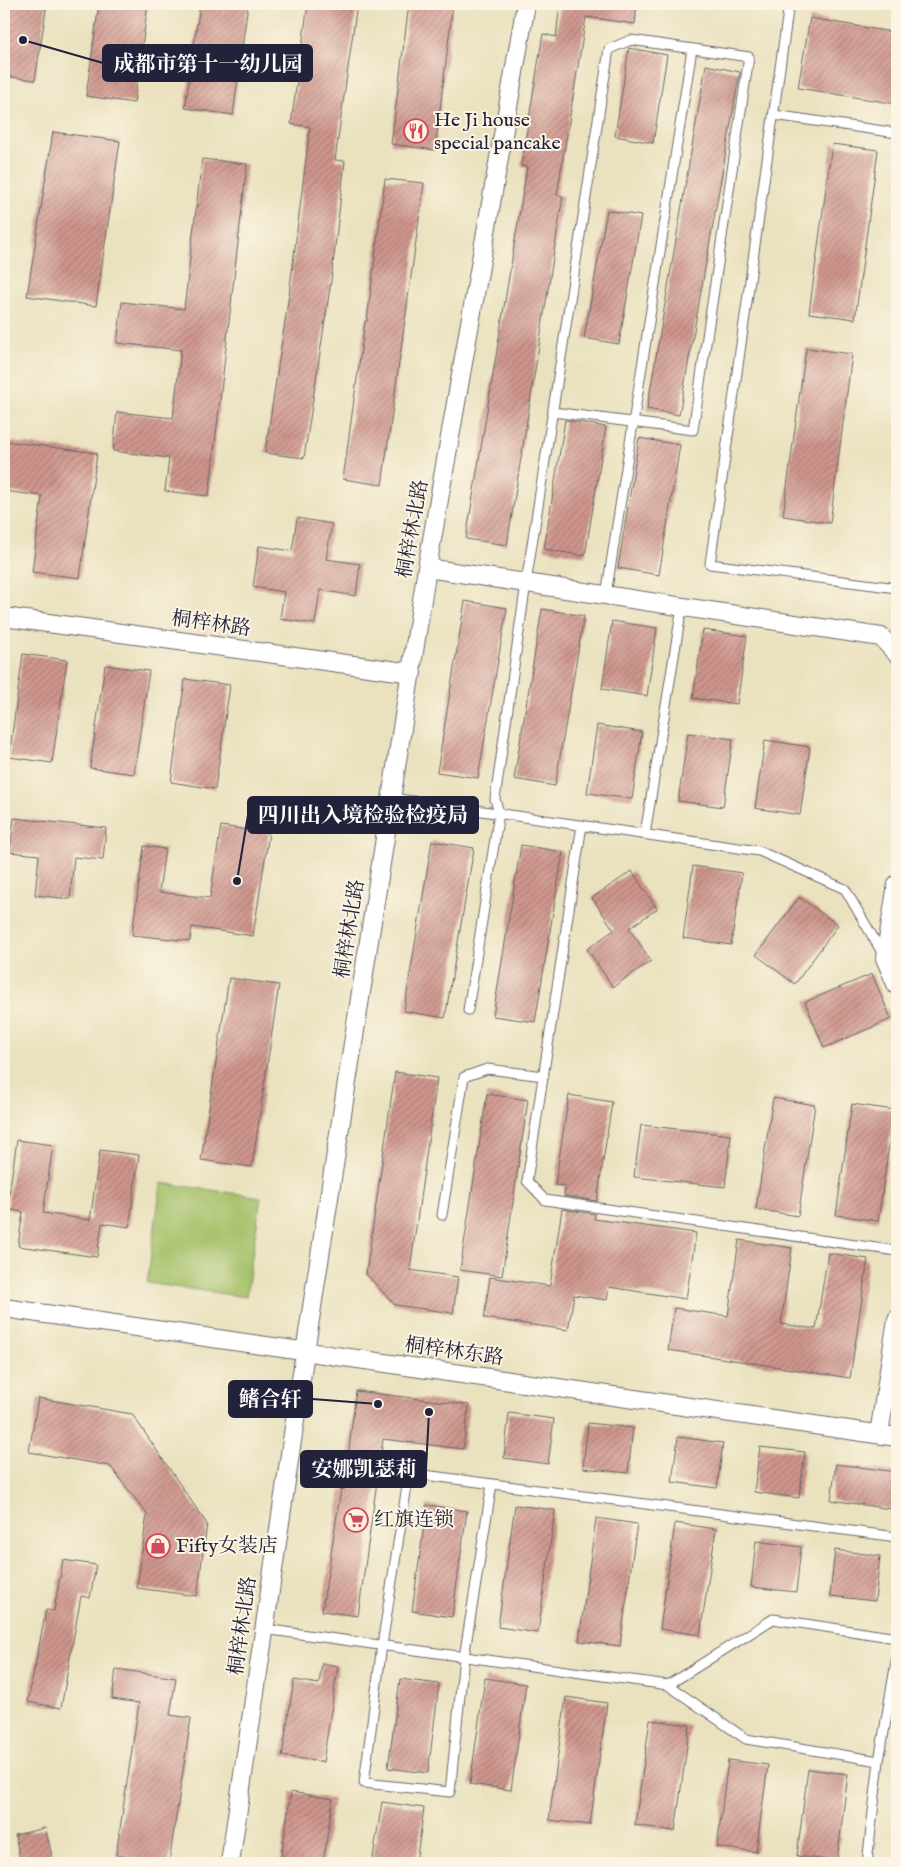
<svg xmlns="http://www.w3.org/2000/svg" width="901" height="1867" viewBox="0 0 901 1867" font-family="'IM FELL English','Noto Serif SC',serif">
<defs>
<pattern id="building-hatch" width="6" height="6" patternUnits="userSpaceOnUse" patternTransform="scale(1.25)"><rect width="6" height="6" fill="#cf968d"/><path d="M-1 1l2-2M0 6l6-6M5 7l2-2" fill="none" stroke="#a87a74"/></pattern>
</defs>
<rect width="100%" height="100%" fill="#fcf5e5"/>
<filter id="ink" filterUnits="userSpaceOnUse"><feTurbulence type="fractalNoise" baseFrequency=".02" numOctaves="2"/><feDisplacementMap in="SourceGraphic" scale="10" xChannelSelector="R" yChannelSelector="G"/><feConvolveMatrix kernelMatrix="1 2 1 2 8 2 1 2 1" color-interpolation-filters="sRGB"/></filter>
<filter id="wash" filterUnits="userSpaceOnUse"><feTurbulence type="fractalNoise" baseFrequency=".0096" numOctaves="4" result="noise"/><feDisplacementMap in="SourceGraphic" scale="20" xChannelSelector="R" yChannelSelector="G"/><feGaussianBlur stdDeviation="1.12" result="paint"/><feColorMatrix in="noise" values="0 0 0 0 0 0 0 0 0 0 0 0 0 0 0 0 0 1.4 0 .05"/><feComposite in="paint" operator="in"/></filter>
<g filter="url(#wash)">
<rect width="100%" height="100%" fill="#eae1be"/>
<path fill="#a3bf66" stroke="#627050" d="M 161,1183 L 261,1197 L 246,1297 L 147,1283 Z"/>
<g id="blocks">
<path fill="url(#building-hatch)" d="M 4,4 L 47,4 L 35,80 L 4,76 Z
M 99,4 L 148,4 L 134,103 L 86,96 Z
M 200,4 L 248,4 L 233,115 L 185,108 Z
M 308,4 L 357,4 L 335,160 L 345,161 L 331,281 L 304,458 L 265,453 L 289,295 L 310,127 L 291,124 Z
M 409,4 L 453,4 L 435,150 L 391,144 Z
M 560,4 L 637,4 L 635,24 L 586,17 L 557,195 L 563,196 L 507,545 L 466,539 L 527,167 L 521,166 L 543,34 L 556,37 Z
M 810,18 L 897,33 L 897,104 L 798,88 Z
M 629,48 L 667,55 L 653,143 L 615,136 Z
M 706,65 L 740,72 L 679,415 L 647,409 Z
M 53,132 L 120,141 L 96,306 L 27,296 Z
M 832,144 L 878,150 L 855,319 L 809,313 Z
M 202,159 L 247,164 L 209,496 L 165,491 L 169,458 L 113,451 L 117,412 L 173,418 L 181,350 L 117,343 L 122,302 L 184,309 Z
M 385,179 L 424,183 L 382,485 L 343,479 L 365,321 L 367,321 Z
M 607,210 L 641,216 L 619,344 L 584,338 Z
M 806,348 L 852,354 L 830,523 L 783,516 Z
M 565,420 L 606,427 L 585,556 L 544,549 Z
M 639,438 L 680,445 L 659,575 L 618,568 Z
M 4,441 L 97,453 L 80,578 L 32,572 L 42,496 L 4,491 Z
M 297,518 L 332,524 L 326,559 L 360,564 L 356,596 L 320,590 L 315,624 L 280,619 L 284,592 L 253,587 L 259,546 L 292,551 Z
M 465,601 L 507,608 L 478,778 L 437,772 Z
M 542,609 L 584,616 L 555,786 L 514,779 Z
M 612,621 L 657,628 L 647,696 L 602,689 Z
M 703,630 L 747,636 L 737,704 L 693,698 Z
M 23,654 L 67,660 L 52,763 L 9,757 Z
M 105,665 L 149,671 L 134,774 L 90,768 Z
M 185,679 L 230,685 L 215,789 L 171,782 Z
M 597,725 L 642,732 L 632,799 L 587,793 Z
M 688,733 L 733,739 L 723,807 L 678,801 Z
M 765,740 L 810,747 L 800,815 L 755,808 Z
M 14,818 L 106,828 L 103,860 L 74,857 L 70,899 L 35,895 L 39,855 L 10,852 Z
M 221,826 L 269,833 L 253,936 L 192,927 L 190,941 L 132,935 L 144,846 L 165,849 L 159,892 L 210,898 Z
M 432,841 L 474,848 L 445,1018 L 404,1011 Z
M 521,845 L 563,852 L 535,1022 L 493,1016 Z
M 693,866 L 742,873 L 731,945 L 683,938 Z
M 632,871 L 657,909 L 629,928 L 651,961 L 613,987 L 587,949 L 614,930 L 592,898 Z
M 799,897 L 838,925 L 795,984 L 756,955 Z
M 872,974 L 891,1019 L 824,1048 L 805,1002 Z
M 229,978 L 279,985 L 252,1167 L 201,1160 Z
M 395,1072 L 437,1078 L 410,1270 L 458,1277 L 453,1313 L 395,1305 L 366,1274 Z
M 487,1094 L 528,1100 L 502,1276 L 460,1270 Z
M 569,1095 L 612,1102 L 597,1201 L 564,1196 L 565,1186 L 555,1185 Z
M 773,1098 L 815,1105 L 798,1216 L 756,1209 Z
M 852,1104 L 894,1110 L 878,1221 L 836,1215 Z
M 641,1125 L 731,1135 L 725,1187 L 634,1177 Z
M 17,1140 L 53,1145 L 43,1213 L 90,1220 L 100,1150 L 139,1155 L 129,1227 L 102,1223 L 97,1257 L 18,1246 L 23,1212 L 7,1209 Z
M 562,1209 L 595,1214 L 594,1219 L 696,1233 L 686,1299 L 609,1287 L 607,1300 L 574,1295 L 568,1330 L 484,1318 L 490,1277 L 550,1286 Z
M 739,1240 L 792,1248 L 781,1324 L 816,1329 L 828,1253 L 868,1259 L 850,1378 L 668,1350 L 674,1308 L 728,1316 Z
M 356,1391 L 469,1405 L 463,1449 L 383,1439 L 358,1616 L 322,1611 L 341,1489 L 344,1490 Z
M 38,1398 L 132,1414 L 207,1524 L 197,1596 L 137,1588 L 147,1514 L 110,1466 L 29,1452 Z
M 509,1413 L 554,1419 L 548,1464 L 504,1458 Z
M 588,1423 L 633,1428 L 628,1473 L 583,1468 Z
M 678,1437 L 723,1443 L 717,1488 L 672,1482 Z
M 760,1447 L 805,1452 L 799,1498 L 754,1492 Z
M 836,1464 L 897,1472 L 897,1510 L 831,1500 Z
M 427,1505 L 467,1511 L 452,1617 L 412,1611 Z
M 515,1505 L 555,1510 L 538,1633 L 498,1627 Z
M 596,1518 L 637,1524 L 620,1646 L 579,1641 Z
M 675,1523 L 716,1529 L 700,1635 L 660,1629 Z
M 756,1541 L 801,1547 L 796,1592 L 751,1587 Z
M 835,1550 L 880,1556 L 875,1601 L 830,1596 Z
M 63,1560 L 96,1565 L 90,1598 L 81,1596 L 61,1708 L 28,1702 L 46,1610 L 54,1611 Z
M 322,1663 L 338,1666 L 323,1762 L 282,1756 L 294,1680 L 319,1684 Z
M 116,1669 L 176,1678 L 170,1715 L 191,1718 L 169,1863 L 116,1855 L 139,1703 L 112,1699 Z
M 485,1678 L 526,1684 L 511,1790 L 470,1784 Z
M 400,1679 L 439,1684 L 428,1773 L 388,1768 Z
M 566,1697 L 607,1703 L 590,1825 L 549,1820 Z
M 650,1720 L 690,1725 L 675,1831 L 635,1825 Z
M 728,1760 L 768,1765 L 756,1852 L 717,1847 Z
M 808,1769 L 848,1774 L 837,1861 L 797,1856 Z
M 291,1792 L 333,1799 L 323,1863 L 280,1863 Z
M 382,1802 L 424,1808 L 416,1863 L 372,1863 Z
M 45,1828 L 54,1863 L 21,1863 L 15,1835 Z"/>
</g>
</g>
<g filter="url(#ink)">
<use href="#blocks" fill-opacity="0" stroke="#686569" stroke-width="1"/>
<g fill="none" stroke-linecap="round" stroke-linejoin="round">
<g stroke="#686569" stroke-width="11">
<path id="lane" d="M 789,4 L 710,564 L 897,588
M 774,115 L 897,133
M 606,595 L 692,49
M 392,798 L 759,851 L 845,889 L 884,956
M 582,825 L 527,1181 L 545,1200 L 897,1251
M 645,834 L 682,607
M 468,1010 L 499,813 L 495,799 L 526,583 L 609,49 L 631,40 L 749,57 L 693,430 L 553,412
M 442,1215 L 464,1077 L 487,1069 L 544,1076
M 492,1484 L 464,1657 L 450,1792 L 364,1783 L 382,1645 L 409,1473 L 897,1537
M 264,1629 L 668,1685 L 746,1739 L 879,1761 L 897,1656
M 668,1685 L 773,1619 L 897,1638
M 867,1863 L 879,1761"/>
</g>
<g stroke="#686569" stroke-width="20">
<path id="street" d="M 427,568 L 881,637 L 897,654
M 4,617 L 412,673
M 897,884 L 885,958 L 897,986
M 4,1308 L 897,1437
M 879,1434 L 897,1319
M 230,1863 L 305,1352 L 427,568 L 526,4"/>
</g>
<use href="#lane" stroke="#fff" stroke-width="9"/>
<use href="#street" stroke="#fff" stroke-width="18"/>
</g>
</g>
<defs>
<g id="restaurant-ring" transform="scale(1.25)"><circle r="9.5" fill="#fcf5e5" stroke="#d1495b" stroke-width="1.5"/><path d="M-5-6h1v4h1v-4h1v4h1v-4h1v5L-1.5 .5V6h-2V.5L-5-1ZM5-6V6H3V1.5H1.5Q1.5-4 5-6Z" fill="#d1495b"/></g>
<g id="supermarket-ring" transform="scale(1.25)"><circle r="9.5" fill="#fcf5e5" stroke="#d1495b" stroke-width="1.5"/><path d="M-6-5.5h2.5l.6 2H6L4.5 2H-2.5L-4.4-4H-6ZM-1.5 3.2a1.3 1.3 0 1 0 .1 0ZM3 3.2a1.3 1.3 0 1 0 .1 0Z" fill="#d1495b"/></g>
<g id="shop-ring" transform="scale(1.25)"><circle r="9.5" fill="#fcf5e5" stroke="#d1495b" stroke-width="1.5"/><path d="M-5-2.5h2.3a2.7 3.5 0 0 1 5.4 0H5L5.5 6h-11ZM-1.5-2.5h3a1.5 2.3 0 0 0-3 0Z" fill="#d1495b"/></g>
</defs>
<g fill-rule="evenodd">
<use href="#restaurant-ring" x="416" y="131"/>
<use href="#supermarket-ring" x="356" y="1520"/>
<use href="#shop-ring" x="158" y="1546"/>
</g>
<g text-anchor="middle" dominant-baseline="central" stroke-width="4" stroke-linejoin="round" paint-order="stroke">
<g font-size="20" fill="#22223b" stroke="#fcf5e5" text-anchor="start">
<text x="434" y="120">He Ji house<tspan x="434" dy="23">special pancake</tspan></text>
<text x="374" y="1520">红旗连锁</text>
<text x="176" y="1546">Fifty女装店</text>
</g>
<g font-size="20" fill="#22223b" stroke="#fcf5e5">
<text transform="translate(413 529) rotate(-80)">桐梓林北路</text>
<text transform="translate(211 624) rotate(8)">桐梓林路</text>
<text transform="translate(350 929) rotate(-81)">桐梓林北路</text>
<text transform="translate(454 1352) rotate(8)">桐梓林东路</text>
<text transform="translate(243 1626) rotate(-82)">桐梓林北路</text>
</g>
</g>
<path fill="none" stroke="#22223b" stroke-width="2" d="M23 40L103 63M237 881L248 815M378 1404L312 1399M429 1412L426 1469"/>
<g fill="#22223b" stroke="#fcf5e5" stroke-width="2">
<circle cx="23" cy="40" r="5"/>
<circle cx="237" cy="881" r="5"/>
<circle cx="378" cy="1404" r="5"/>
<circle cx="429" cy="1412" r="5"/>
</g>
<g fill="#22223b" stroke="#22223b" stroke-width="2">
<rect x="103" y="45" width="209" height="36" rx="5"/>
<rect x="248" y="797" width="230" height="36" rx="5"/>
<rect x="229" y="1381" width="83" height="36" rx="5"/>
<rect x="301" y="1451" width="125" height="36" rx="5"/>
</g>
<g font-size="21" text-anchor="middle" font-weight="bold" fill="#fff">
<text x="208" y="71">成都市第十一幼儿园</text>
<text x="363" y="822">四川出入境检验检疫局</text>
<text x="270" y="1406">鳍合轩</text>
<text x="364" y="1476">安娜凯瑟莉</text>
</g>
<rect width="901" height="1867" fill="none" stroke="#fcf5e5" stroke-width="20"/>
</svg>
